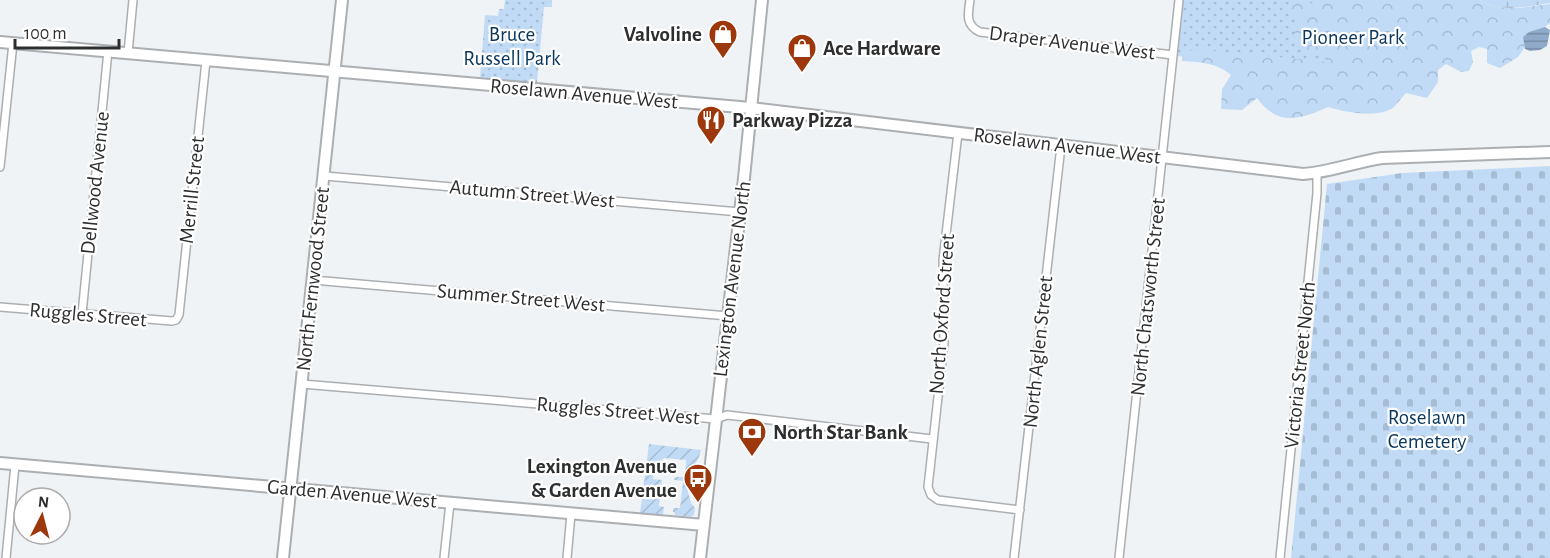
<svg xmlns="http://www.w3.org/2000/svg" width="1550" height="558" viewBox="0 0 1550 558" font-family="'Alegreya Sans',sans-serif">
<defs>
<pattern id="grass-dots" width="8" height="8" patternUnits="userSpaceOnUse" patternTransform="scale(1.5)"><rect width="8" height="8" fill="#c1dbf6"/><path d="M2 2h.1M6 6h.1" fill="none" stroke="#a6bcd3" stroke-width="1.8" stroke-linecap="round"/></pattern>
<pattern id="forest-crowns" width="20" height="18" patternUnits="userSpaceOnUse" patternTransform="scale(1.5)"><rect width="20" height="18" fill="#c1dbf6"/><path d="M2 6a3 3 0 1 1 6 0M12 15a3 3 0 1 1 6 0" fill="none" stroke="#a6bcd3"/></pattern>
<pattern id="wetland-marsh" width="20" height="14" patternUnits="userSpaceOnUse" patternTransform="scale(1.5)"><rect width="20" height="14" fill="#c1dbf6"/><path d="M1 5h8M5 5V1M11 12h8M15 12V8" fill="none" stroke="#a6bcd3"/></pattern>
<pattern id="cemetery-stones" width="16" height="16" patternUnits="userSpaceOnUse" patternTransform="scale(1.5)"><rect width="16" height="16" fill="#c1dbf6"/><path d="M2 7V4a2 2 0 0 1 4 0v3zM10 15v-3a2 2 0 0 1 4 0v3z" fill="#a6bcd3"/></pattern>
<pattern id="garden-furrows" width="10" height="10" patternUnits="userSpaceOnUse" patternTransform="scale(1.5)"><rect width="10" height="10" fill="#c1dbf6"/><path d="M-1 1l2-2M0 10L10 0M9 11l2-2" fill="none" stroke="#a6bcd3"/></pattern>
<pattern id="water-rules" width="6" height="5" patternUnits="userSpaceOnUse" patternTransform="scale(1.5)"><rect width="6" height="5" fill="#8fabc9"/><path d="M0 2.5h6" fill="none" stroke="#758ca4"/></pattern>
</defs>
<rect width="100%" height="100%" fill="#f0f3f6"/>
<path fill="url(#grass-dots)" d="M 505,0 L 552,0 L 552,7 L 544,7 L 537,83 L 480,78 L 485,15 L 498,16 L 499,9 L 504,9 Z
M 1183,0 L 1396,0 L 1388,78 L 1177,56 Z"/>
<path fill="url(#forest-crowns)" d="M 1302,0 L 1319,6 L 1319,0 L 1479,0 C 1500,13 1526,7 1550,4 L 1550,23 L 1545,27 L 1523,37 L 1525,47 L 1518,57 L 1500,68 L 1487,63 L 1487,49 L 1479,47 L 1471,51 L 1473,62 L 1469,71 L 1461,72 L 1446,64 L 1438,70 L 1438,82 L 1427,98 L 1406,93 C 1402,97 1398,103 1394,107 C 1379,119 1344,112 1328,107 C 1300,120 1277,126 1257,98 L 1242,110 L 1221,109 L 1222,89 L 1231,75 C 1217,63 1201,62 1182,61 L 1182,53 L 1196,49 L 1327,62 L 1324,57 L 1309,53 L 1297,45 L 1294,32 L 1299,23 L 1294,17 L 1291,5 Z"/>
<path fill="url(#wetland-marsh)" d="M 1479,0 L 1550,0 L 1550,3 C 1526,7 1500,13 1479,0 Z"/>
<path fill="url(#cemetery-stones)" d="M 1550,166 L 1550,558 L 1291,558 L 1327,184 L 1402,173 Z"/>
<path fill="url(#garden-furrows)" d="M 649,444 L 701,450 C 699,461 691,468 688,479 L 684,481 L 674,480 L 675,477 L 685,477 L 686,460 L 664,458 L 654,469 L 653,479 L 662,480 L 659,506 L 664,507 L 663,515 L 640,513 Z
M 683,482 L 686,484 L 691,503 L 695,508 L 694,515 L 690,517 L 675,515 L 675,513 L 673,512 L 673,508 L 680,508 Z"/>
<path fill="#c1dbf6" d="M 526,47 L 535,48 L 532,67 L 510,65 C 512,54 516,50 526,47 Z"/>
<path fill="url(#water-rules)" d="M 1545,27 L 1550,30 L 1547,46 L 1540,50 L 1530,51 L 1525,49 L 1523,37 L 1529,32 Z"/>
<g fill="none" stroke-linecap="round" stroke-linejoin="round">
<g stroke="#acafb2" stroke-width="10">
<path id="street" d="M 970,0 C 968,14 965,25 980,32 L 1173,55
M 128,53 L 133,0
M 958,133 L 943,260 L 944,343 L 928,487 L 931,495 L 938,500 L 1020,510
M 0,167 L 13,43
M 325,176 L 740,212
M 313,280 L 728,316
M 0,307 L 172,321 L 176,320 L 179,315 L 206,61
M 82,314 L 108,51
M 302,384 L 716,419 L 727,415 L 932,439
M 6,558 L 15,465
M 444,558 L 450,503
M 567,558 L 571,514
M 1014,558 L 1061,146
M 1119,558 L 1179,0
M 1280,558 L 1317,193 L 1317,173"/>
</g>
<g stroke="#acafb2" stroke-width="14">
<path id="secondary" d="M 0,42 L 751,108 L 1303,174 C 1330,172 1356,162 1382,158 L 1550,152
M 0,463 L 704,525
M 283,558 L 342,0
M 700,558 L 744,178 L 762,0"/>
</g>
<use href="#street" stroke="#fff" stroke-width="7"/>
<use href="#secondary" stroke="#fff" stroke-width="10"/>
</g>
<defs>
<g id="shop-pin" transform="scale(1.5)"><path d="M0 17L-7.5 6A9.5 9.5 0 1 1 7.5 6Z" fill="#9d370c" stroke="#fff"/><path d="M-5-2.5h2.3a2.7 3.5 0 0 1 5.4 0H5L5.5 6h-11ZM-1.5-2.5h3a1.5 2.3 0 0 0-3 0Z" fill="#fff"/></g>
<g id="restaurant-pin" transform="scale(1.5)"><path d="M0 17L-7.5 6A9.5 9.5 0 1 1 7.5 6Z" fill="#9d370c" stroke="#fff"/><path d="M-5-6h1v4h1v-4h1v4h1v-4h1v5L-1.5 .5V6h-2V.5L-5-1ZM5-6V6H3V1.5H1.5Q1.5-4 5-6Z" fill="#fff"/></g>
<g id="bank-pin" transform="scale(1.5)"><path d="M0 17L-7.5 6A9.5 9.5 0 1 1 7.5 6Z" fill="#9d370c" stroke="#fff"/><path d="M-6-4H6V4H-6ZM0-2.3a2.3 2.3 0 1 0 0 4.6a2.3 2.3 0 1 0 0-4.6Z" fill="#fff"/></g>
<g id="bus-pin" transform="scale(1.5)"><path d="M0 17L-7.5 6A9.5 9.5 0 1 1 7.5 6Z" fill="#9d370c" stroke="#fff"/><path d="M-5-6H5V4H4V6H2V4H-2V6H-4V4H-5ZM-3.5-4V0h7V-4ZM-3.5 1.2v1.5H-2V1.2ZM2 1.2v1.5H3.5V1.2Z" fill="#fff"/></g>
</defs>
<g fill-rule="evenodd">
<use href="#shop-pin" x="723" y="34"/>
<use href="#shop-pin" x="802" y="48"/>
<use href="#restaurant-pin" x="711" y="120"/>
<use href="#bank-pin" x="752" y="432"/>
<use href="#bus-pin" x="698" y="478"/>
</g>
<g text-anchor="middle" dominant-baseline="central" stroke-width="4.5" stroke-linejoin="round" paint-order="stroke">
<g font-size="21" fill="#0a375e" stroke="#fff">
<text x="512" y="34">Bruce<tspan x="512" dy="24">Russell Park</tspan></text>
<text x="1353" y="37">Pioneer Park</text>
<text x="1427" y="417">Roselawn<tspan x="1427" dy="24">Cemetery</tspan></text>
</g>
<g font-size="21" font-weight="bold" fill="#2d2e2f" stroke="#fff" text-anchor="start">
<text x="702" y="34" text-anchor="end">Valvoline</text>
<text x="823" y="48">Ace Hardware</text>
<text x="732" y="120">Parkway Pizza</text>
<text x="773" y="432">North Star Bank</text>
<text x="677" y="466" text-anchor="end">Lexington Avenue<tspan x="677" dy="24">&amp; Garden Avenue</tspan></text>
</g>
<g font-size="21" fill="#2d2e2f" stroke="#fff">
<text transform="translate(1072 43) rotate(7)">Draper Avenue West</text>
<text transform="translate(584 94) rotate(5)">Roselawn Avenue West</text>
<text transform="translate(1067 146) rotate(7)">Roselawn Avenue West</text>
<text transform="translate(95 183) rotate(-84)">Dellwood Avenue</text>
<text transform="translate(192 190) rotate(-84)">Merrill Street</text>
<text transform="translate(532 194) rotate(5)">Autumn Street West</text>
<text transform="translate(313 279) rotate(-84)">North Fernwood Street</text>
<text transform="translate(732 279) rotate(-83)">Lexington Avenue North</text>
<text transform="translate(1148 297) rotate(-84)">North Chatsworth Street</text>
<text transform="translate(521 298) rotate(5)">Summer Street West</text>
<text transform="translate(942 314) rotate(-86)">North Oxford Street</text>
<text transform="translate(88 315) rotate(5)">Ruggles Street</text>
<text transform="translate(1038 352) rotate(-84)">North Aglen Street</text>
<text transform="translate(1300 365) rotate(-84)">Victoria Street North</text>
<text transform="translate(618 411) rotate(5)">Ruggles Street West</text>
<text transform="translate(352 494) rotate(5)">Garden Avenue West</text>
</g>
</g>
<g transform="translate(42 516) rotate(6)"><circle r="28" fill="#ffffff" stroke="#ababac" stroke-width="1.5"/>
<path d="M0-4.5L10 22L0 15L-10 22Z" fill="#9d370c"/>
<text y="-9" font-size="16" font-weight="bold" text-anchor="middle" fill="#2d2e2f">N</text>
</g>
<path d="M15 39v9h104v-9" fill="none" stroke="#2d2e2f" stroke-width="3"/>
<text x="24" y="39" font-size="18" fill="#2d2e2f" stroke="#ffffff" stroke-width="4.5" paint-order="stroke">100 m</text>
</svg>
